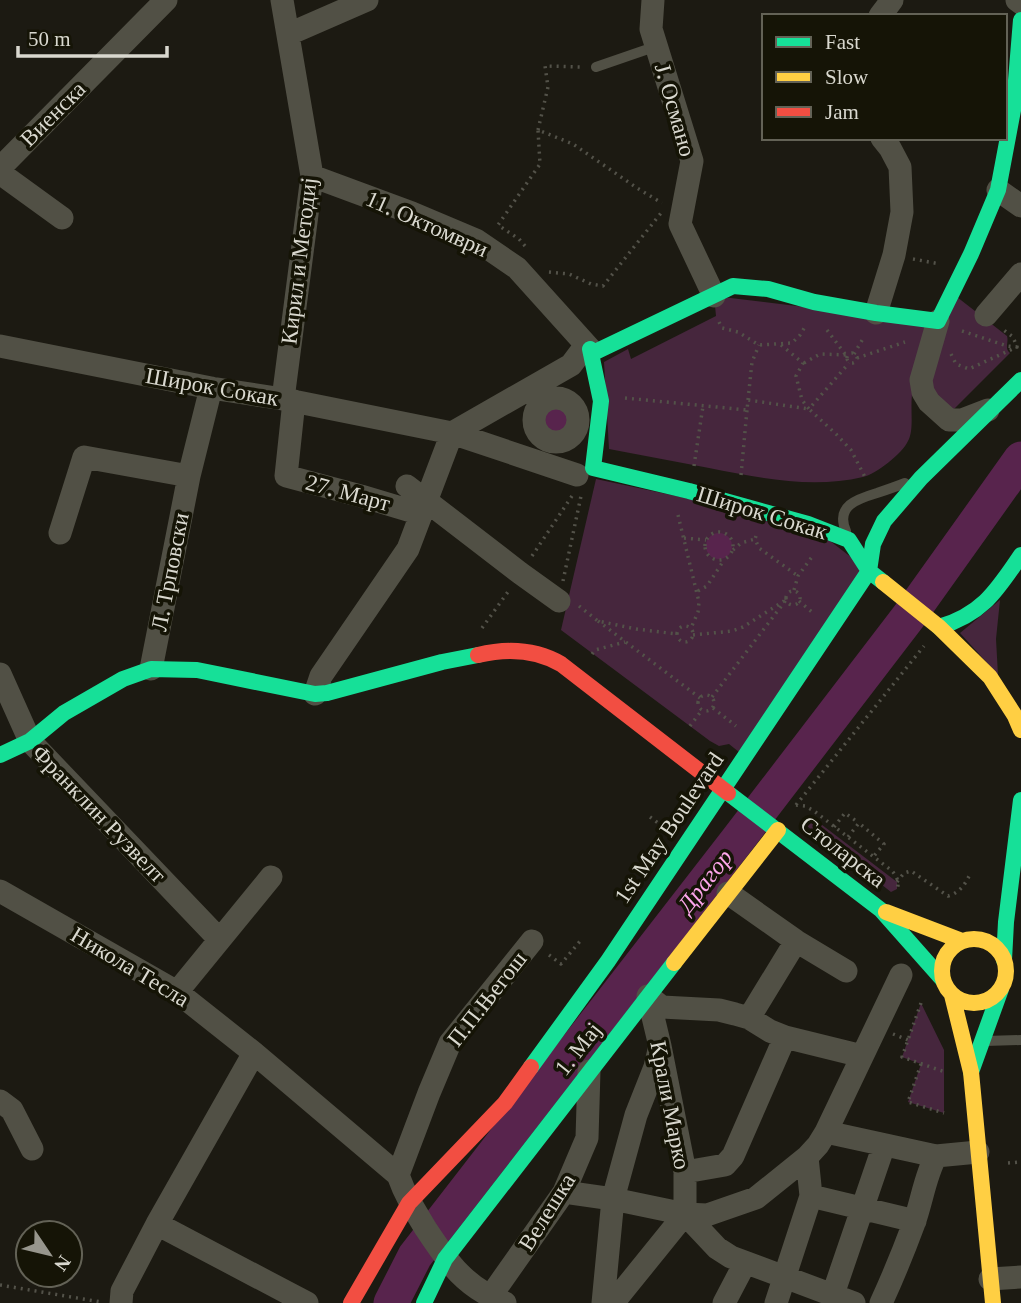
<svg xmlns="http://www.w3.org/2000/svg" width="1021" height="1303" viewBox="0 0 1021 1303" font-family="Georgia,serif">
<rect width="100%" height="100%" fill="#1c1a12"/>
<path fill="#46263d" d="M 714,296 L 935,323 C 928,345 919,367 913,389 C 909,405 915,429 908,441 C 902,454 876,474 863,477 C 812,489 759,478 709,468 C 676,462 642,455 609,449 L 604,362 L 628,349 L 631,359 L 716,316 Z
M 957,297 L 1007,336 C 1009,343 1004,348 1010,353 L 947,416 L 937,408 L 926,363 Z
M 596,479 L 808,524 L 869,571 L 744,756 L 729,744 L 719,746 L 710,741 L 561,630 Z
M 1000,600 L 996,639 L 998,675 L 960,633 Z
M 809,815 L 897,882 L 897,889 L 891,892 L 807,826 L 804,820 Z
M 921,1003 L 944,1050 L 944,1113 L 908,1102 L 921,1064 L 902,1057 Z"/>
<path fill="#58244d" d="M543 420a14 14 0 1 1 28 0a14 14 0 1 1-28 0Z
M706 546a13 13 0 1 1 26 0a13 13 0 1 1-26 0Z"/>
<g fill="none" stroke-linecap="round" stroke-linejoin="round">
<path stroke="#58244d" stroke-width="35" d="M 391,1303 L 415,1256 L 739,838 L 909,616 L 1021,459"/>
<path stroke="#535249" stroke-width="3.5" stroke-dasharray="2 5" stroke-linecap="butt" d="M 538,130 L 548,87 L 545,66 L 582,67
M 525,246 L 519,239 L 498,225 L 540,164 L 538,130 L 573,144 L 637,188 L 662,203
M 913,259 L 940,264
M 549,272 L 569,274 L 591,284 L 603,286 L 661,213
M 719,322 L 722,328 L 738,332 L 759,345 L 792,343 L 800,335 L 806,325
M 827,330 L 845,354
M 962,331 L 1007,346 L 1017,347 L 1013,337 L 1001,328
M 781,345 L 803,363 L 796,376 L 802,400 L 809,409 L 849,363
M847 358a5 5 0 1 1 10 0a5 5 0 1 1-10 0Z
M 854,354 L 864,337
M 951,354 L 956,364 L 969,369 L 1017,347 L 1021,350
M 857,358 L 905,342
M 804,363 L 820,354 L 849,355
M 625,398 L 747,410 L 748,400 L 809,409 L 836,434 L 851,450 L 865,477
M 748,400 L 752,362 L 759,345
M 694,466 L 703,406
M 741,475 L 747,410
M 678,515 L 699,602 L 698,612 L 691,628
M705 546a14 14 0 1 1 28 0a14 14 0 1 1-28 0Z
M 756,536 L 755,539 L 759,548 L 798,576
M 684,538 L 706,540
M 733,550 L 741,543 L 755,539
M 532,556 L 572,496
M 563,581 L 581,496
M 794,590 L 798,576 L 814,554
M786 598a7 7 0 1 1 14 0a7 7 0 1 1-14 0Z
M 698,591 L 707,586 L 724,560
M 799,601 L 812,612
M 579,606 L 598,621 L 636,629 L 677,634
M 598,621 L 700,698
M677 634a8 8 0 1 1 16 0a8 8 0 1 1-16 0Z
M 482,628 L 510,589
M 693,635 L 732,631 L 743,627 L 784,601
M 592,654 L 595,650 L 625,642
M698 703a8 8 0 1 1 16 0a8 8 0 1 1-16 0Z
M 712,697 L 786,600
M 713,708 L 736,726
M 690,726 L 702,710
M 796,805 L 924,646
M 796,805 L 805,806 L 814,811 L 891,870 C 896,875 900,882 897,889
M 650,817 L 666,829
M 834,827 L 845,813 L 859,823
M 848,837 L 859,823 L 884,844 L 873,857
M 897,882 L 904,873 L 911,871 L 948,896 C 959,893 965,885 970,874
M 549,955 L 561,964 L 581,940
M 921,1003 L 902,1057 L 945,1072
M 893,1034 L 908,1040
M 921,1064 L 908,1102 L 944,1113
M 1008,1163 L 1021,1162
M 0,1285 L 101,1302"/>
<path stroke="#515045" stroke-width="10" d="M 596,67 L 657,46
M 846,531 C 835,506 857,499 877,493 C 886,490 895,487 905,483
M 985,1041 L 1021,1040"/>
<path stroke="#515045" stroke-width="23" d="M 282,0 L 312,176 L 283,399
M 653,0 L 651,29 L 692,161 L 680,224 L 714,296
M 1017,0 L 1021,3
M 880,16 L 892,0
M 289,34 L 367,0
M 0,168 L 166,0
M 0,173 L 62,218
M 312,176 L 412,213 L 476,240 L 517,268 L 590,349
M 998,190 L 1021,206
M 876,313 L 894,255 L 902,212 L 900,167 L 890,148 L 882,138
M 986,315 L 1021,274
M 938,321 L 921,380 L 923,392 L 929,402 L 949,420 L 962,420 L 988,410
M 0,346 L 211,388 L 283,399 L 452,433 L 577,475
M534 420a22 22 0 1 1 44 0a22 22 0 1 1-44 0Z
M 294,401 L 286,476 L 361,496 L 421,514
M 407,486 L 520,573 L 559,601
M 60,533 L 84,457 L 189,476
M 151,669 L 189,476 L 211,388
M 0,674 L 30,741 L 219,939
M 315,694 L 321,676 L 408,549 L 452,433 L 571,365 L 580,353
M 0,891 L 177,992 L 254,1053 L 398,1175 C 405,1195 415,1211 426,1229 C 449,1264 465,1287 505,1303
M 728,893 L 796,941 L 846,971
M 177,992 L 271,877
M 648,996 L 662,1007 L 719,1010 L 735,1014 L 749,1018 L 770,1031 L 785,1037 L 862,1056
M 648,996 L 660,1046 L 685,1172 L 685,1214
M 749,1018 L 796,941
M 0,1101 L 12,1110 L 32,1149
M 826,1132 L 936,1156 L 978,1152
M 685,1172 L 725,1165 L 733,1156 L 785,1037
M 398,1175 L 429,1093 L 450,1043 L 532,941
M 564,1192 L 613,1199 L 685,1214 L 707,1215 L 756,1198 L 807,1157
M 811,1196 L 915,1221
M 685,1214 L 717,1248 L 731,1257 L 854,1303
M 157,1224 L 307,1303
M 990,1279 L 1021,1277
M 121,1303 L 122,1291 L 157,1224 L 254,1053
M 493,1303 L 490,1297 L 564,1192 L 587,1138 L 589,1071
M 603,1303 L 613,1199 L 636,1115 L 655,1067 L 660,1046
M 613,1303 L 685,1214
M 724,1303 L 745,1263
M 776,1303 L 811,1196 L 807,1157 L 818,1145 L 826,1132 L 901,975
M 830,1303 L 884,1145
M 881,1303 C 893,1277 904,1250 914,1223 C 922,1201 925,1176 936,1156"/>
<path stroke="#16e098" stroke-width="16" d="M 590,349 L 601,401 L 593,468 L 689,491 L 808,524 L 849,540 L 869,571 L 883,582
M 591,354 L 733,286 L 768,289 L 814,302 L 876,313 L 938,321 L 971,254 L 998,190 L 1014,105 L 1021,20
M 939,627 C 983,614 997,590 1021,555
M 0,755 L 30,741 L 64,713 L 123,679 L 151,669 L 197,670 L 315,694 L 327,693 L 442,662 L 478,655
M 728,793 L 881,910 L 943,980
M 1004,960 L 1006,922 L 1021,800
M 531,1067 L 608,961 L 869,571 L 873,544 L 884,521 L 921,478 L 1021,380
M 971,1072 L 1001,989
M 424,1303 L 445,1259 L 674,963"/>
<path stroke="#ffcf43" stroke-width="16" d="M 883,582 L 939,627 L 990,677 L 1015,716 L 1021,730
M 886,912 L 962,941
M942 971a32 32 0 1 1 64 0a32 32 0 1 1-64 0Z
M 674,963 L 778,830
M 952,995 L 971,1072 L 993,1303"/>
<path stroke="#f24e42" stroke-width="16" d="M 478,655 C 507,648 535,649 561,664 L 728,793
M 351,1303 L 409,1203 L 505,1103 L 531,1067"/>
</g>
<g text-anchor="middle" dominant-baseline="central" stroke-width="7" stroke-linejoin="round" paint-order="stroke">
<g font-size="23" fill="#d9d8cf" stroke="#151406">
<text transform="translate(675 110) rotate(74)">Ј. Османо</text>
<text transform="translate(53 114) rotate(-45)">Виенска</text>
<text transform="translate(427 224) rotate(24)">11. Октомври</text>
<text transform="translate(299 261) rotate(-83)">Кирил и Методиј</text>
<text transform="translate(212 387) rotate(10)">Широк Сокак</text>
<text transform="translate(348 493) rotate(15)">27. Март</text>
<text transform="translate(762 513) rotate(17)">Широк Сокак</text>
<text transform="translate(170 572) rotate(-79)">Л. Трповски</text>
<text transform="translate(99 814) rotate(46)">Франклин Рузвелт</text>
<text transform="translate(669 828) rotate(-56)">1st May Boulevard</text>
<text transform="translate(843 852) rotate(38)">Столарска</text>
<text transform="translate(130 967) rotate(31)">Никола Тесла</text>
<text transform="translate(487 999) rotate(-52)">П.П.Његош</text>
<text transform="translate(578 1049) rotate(-52)">1. Мај</text>
<text transform="translate(670 1105) rotate(79)">Крали Марко</text>
<text transform="translate(547 1212) rotate(-58)">Велешка</text>
</g>
<g font-size="24" font-style="italic" fill="#fda6ea" stroke="#151406">
<text transform="translate(705 881) rotate(-52)">Драгор</text>
</g>
</g>
<rect x="762" y="14" width="245" height="126" fill="#151406" stroke="#636256" stroke-width="2"/>
<rect x="776" y="37" width="35" height="10" fill="#16e098" stroke="#636256" stroke-width="2"/>
<text x="825" y="49" font-size="21" fill="#d9d8cf">Fast</text>
<rect x="776" y="72" width="35" height="10" fill="#ffcf43" stroke="#636256" stroke-width="2"/>
<text x="825" y="84" font-size="21" fill="#d9d8cf">Slow</text>
<rect x="776" y="107" width="35" height="10" fill="#f24e42" stroke="#636256" stroke-width="2"/>
<text x="825" y="119" font-size="21" fill="#d9d8cf">Jam</text>
<g transform="translate(49 1254) rotate(125)"><circle r="33" fill="#151406" stroke="#636256" stroke-width="2"/>
<path d="M0-5L12 26L0 18L-12 26Z" fill="#97968d"/>
<text y="-10" font-size="19" font-weight="bold" text-anchor="middle" fill="#d9d8cf">N</text>
</g>
<path d="M18 46v10h149v-10" fill="none" stroke="#d9d8cf" stroke-width="3.5"/>
<text x="28" y="46" font-size="21" fill="#d9d8cf" stroke="#151406" stroke-width="5" paint-order="stroke">50 m</text>
</svg>
